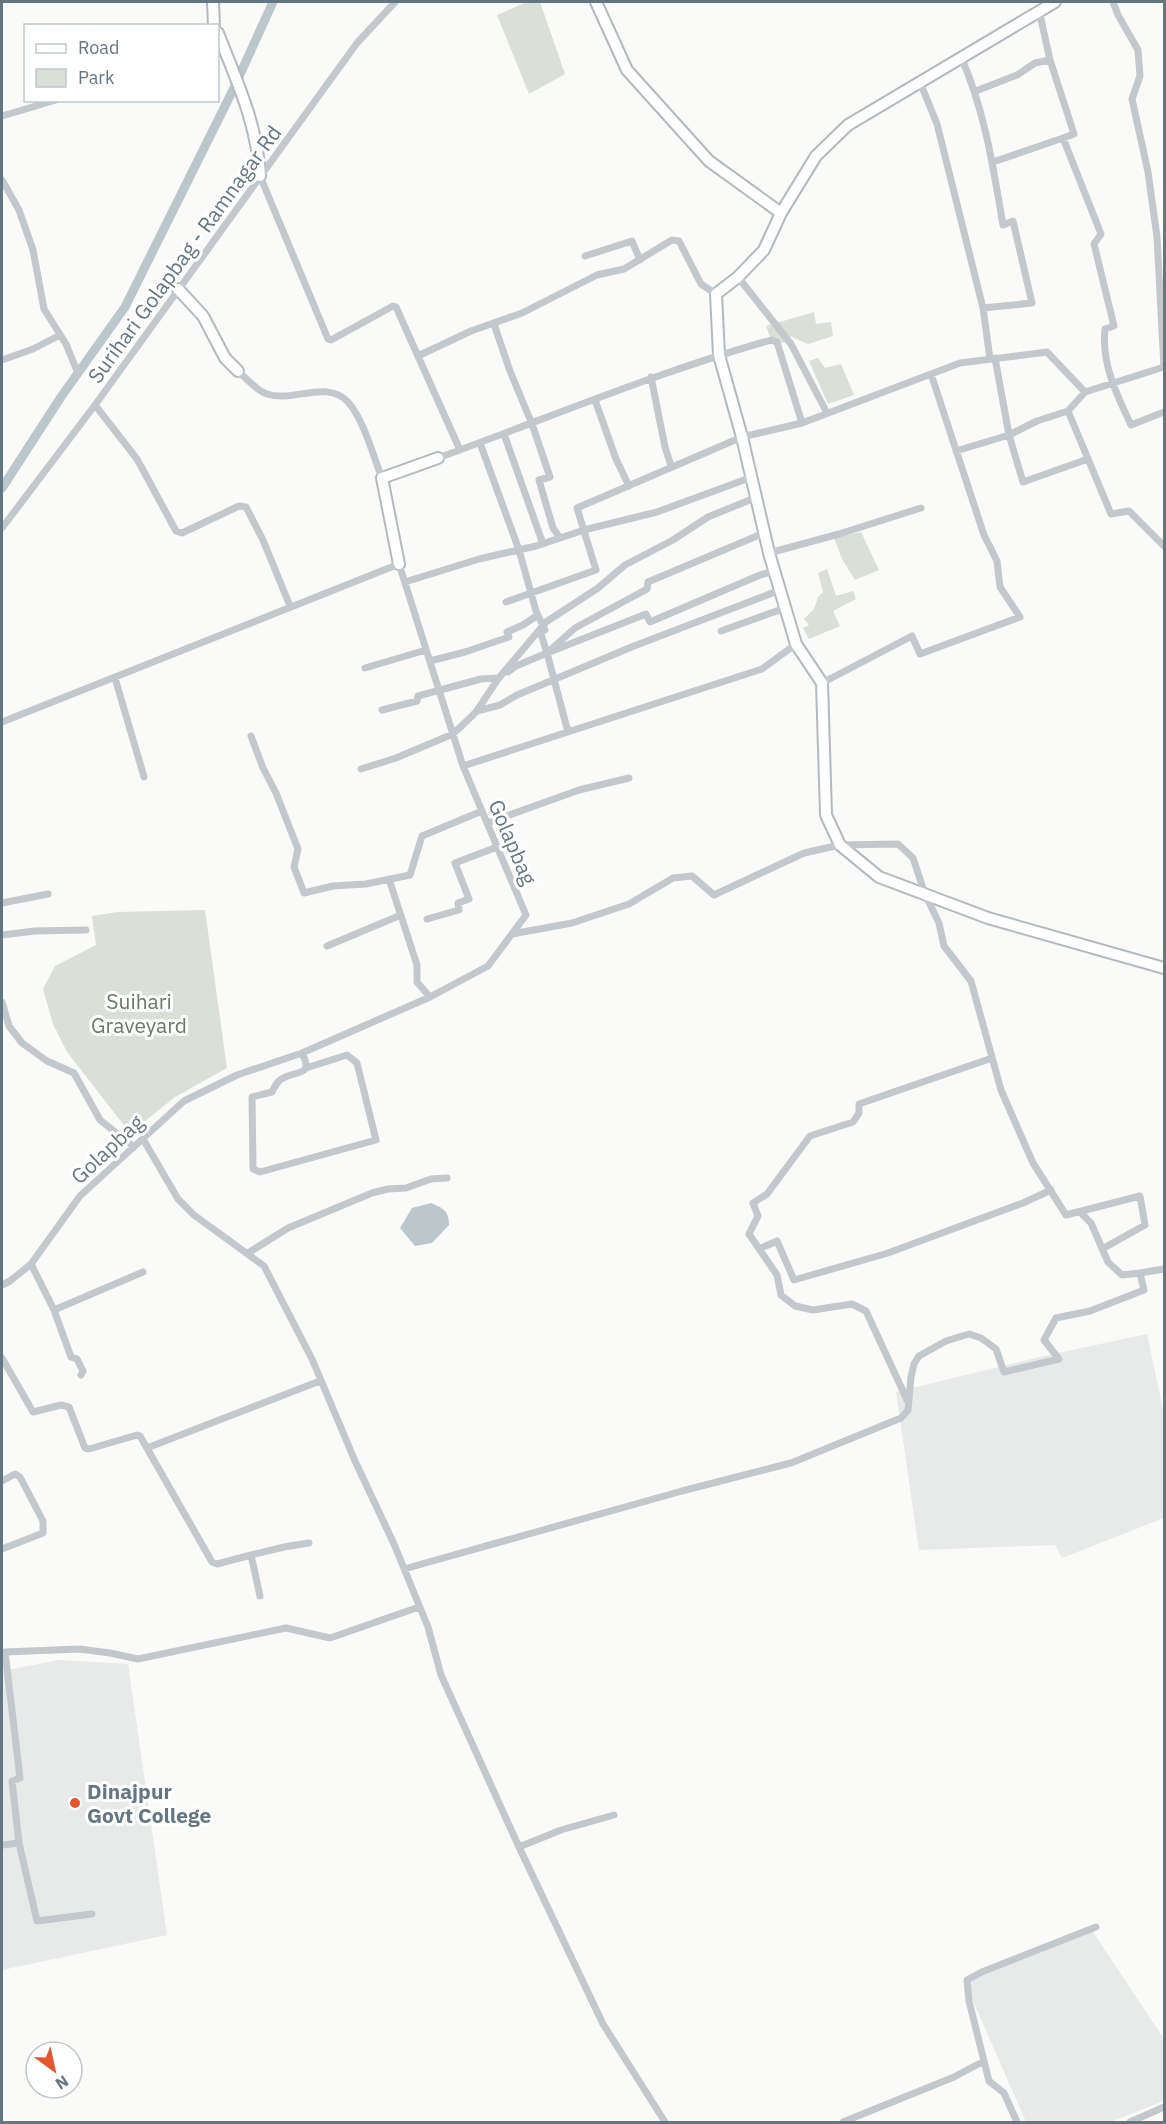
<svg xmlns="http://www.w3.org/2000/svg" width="1166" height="2124" viewBox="0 0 1166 2124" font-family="'IBM Plex Sans',sans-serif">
<rect width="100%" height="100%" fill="#fafaf8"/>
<path fill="#e8e9e9" d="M 1147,1334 L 1164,1414 L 1164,1518 L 1062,1558 L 1055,1545 L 919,1550 L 896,1392 L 1044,1356 Z
M 59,1660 L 128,1664 L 167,1935 L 2,1970 L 2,1671 Z
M 1093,1932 L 1164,2039 L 1164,2101 L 1110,2122 L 1026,2122 L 970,1994 L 972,1980 Z"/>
<path fill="#dadfd7" d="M 527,2 L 540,2 L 565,74 L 529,94 L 497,15 Z
M 814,312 L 816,324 L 831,322 L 833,336 L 808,344 L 790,336 L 783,343 L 771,340 L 766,326 Z
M 818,358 L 825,368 L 841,364 L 854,395 L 828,404 L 809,361 Z
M 861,532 L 879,570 L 855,580 L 842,559 L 834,538 Z
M 827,569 L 836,596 L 853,591 L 856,599 L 833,611 L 840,626 L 809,639 L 803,628 L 809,625 L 804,619 L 814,609 L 818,597 L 823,592 L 818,573 Z
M 205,910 L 227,1068 L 175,1097 L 130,1133 L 67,1052 L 53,1024 L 43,989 L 55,966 L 96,945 L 92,916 L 118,912 Z"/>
<path fill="#bbc7cb" d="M 431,1203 C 443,1208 449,1211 449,1225 L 432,1243 L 415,1246 L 400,1228 L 412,1208 Z"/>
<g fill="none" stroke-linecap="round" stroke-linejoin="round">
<path stroke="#bbc7cb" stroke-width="9" d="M 2,488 L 61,397 L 125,307 L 232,92 L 273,2"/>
<g stroke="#b3babf" stroke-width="14">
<path id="secondary" d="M 213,2 L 214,26
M 596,2 L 627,70 L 709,161 L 781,213 L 764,250 L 738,277 L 716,294 L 719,355 L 742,437 L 769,553 L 796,644 L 822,683 L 826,815 L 840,845 L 879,877 L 988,918 L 1164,968
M 218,33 C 237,82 257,123 260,176
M 781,213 L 816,156 L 848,125 L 1055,2
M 178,289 L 203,316 L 225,358 L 238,371
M 399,564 L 382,478 L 438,458"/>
</g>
<path stroke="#c3c8cc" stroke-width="7" d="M 1113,2 L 1118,15 L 1138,50 L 1140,76 L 1132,99 L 1148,172 L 1157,237 L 1164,367
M 961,57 C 985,111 993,167 1003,225 L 1013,221 L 1032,303 L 983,308 L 990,359
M 1050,60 L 1074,134 L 1063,138
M 920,82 L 937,124 L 983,308
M 976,91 L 1017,75 L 1035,63 L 1050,60 L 1039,10
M 2,116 L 56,100
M 993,162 L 1063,138 L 1101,234 L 1094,244 L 1114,326 L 1105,329 C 1101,363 1117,395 1131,425 L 1164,412
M 260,176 L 328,339 L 331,340 L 393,306 L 396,307 L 460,450
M 2,180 L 19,210 L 33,250 L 44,309 L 66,344 L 77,371
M 585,256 L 632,241 L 640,260
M 738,277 L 791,344 L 827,413
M 494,324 L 510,371 L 532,424 L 550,477 L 539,480 L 553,528 L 560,538
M 418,356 L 471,331 L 522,313 L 597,275 L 624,269 L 672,240 L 679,241 L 701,284 L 716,294
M 995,358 L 1009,435 L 1037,421 L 1068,411
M 2,360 L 33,349 L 60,335
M 238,371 C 246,378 257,391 267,394 C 293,403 327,379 348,402 C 364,420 373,456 382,478
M 651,377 L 665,447 L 671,466
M 1085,392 L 1068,411 L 1111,514 L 1129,511 L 1164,546
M 595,400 L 616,459 L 629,486
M 95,405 L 137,459 L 176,531 L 182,533 L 239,506 L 246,507 L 263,540 L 290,606
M 504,434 L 543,544
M 480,443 L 519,550 L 536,611 L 545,630 L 541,631 L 541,634 L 547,653
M 956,451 L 1009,435 L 1023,482 L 1088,459
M 438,458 C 548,418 657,372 771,340 L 777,342 L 802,423 L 960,363 L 1047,352 L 1085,392 L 1164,367
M 2,528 L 95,405 L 357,43 L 395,2
M 769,553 L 839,534 L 921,508
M 405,582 L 479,559 L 536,546 L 584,530 L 657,512 L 752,477
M 506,602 L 596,570 L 577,508 L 742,437 L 802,423
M 721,631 L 785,608
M 430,661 L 465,652 L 509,637 L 507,632 L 523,625 L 538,615
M 365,668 L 426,650
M 508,672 L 516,666 L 547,653 L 575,628 L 647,589 L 648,582 L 764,533
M 115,678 L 144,777
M 822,683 L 912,636 L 920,654 L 1020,617 L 1000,587 L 997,561 L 984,535 L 931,374
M 382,710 L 417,701 L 418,696 L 481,679 L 499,678
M 477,711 L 500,705 L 517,695 L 634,646 L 780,590
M 2,722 L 399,564 L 463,766 L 526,915 L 488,966 L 430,997 L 302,1053 L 237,1075 L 184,1101 L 80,1196 L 31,1264 L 10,1281 L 2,1285
M 568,732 L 547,653 L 646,614 L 650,622 L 760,575 L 775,571
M 251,736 L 263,768 L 276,793 L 298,849 L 294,867 L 304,893 L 333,886 L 366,884 L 410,875 L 422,836 L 482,811
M 463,766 L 762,669 L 796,644
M 361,769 L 396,758 L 453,734 L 476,712 L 498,679 L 546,622 L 598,588 L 625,565 L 673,540 L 708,517 L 757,497
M 487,823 L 579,790 L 629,778
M 389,879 L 417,965 L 417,982 L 430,997
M 2,903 L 48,894
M 427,919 L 459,910 L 458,903 L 469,899 L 455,863 L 497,847
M 512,934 L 572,923 L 629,904 L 673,878 L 692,876 L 714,895 L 804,853 L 840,845 L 898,844 L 913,858 L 925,894 L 939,923 L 944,946 L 971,981 L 1001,1090 L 1033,1163 L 1066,1215 L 1140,1196 L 1145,1225 L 1102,1249
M 2,935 L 35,931 L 86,930
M 327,946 L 401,915
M 2,1002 L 9,1026 L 22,1043 L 47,1061 L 74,1073 L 100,1120 L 134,1147
M 302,1053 C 315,1079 293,1069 280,1080 C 277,1082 274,1088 272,1092 L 252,1097 L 253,1169 L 260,1172 L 376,1140 L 357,1063 L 347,1055 L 306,1068
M 143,1139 L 178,1199 L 194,1215 L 264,1266 L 312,1359 L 355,1461 L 394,1544 L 428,1627 L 441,1675 L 519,1847 L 603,2024 L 665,2122
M 759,1249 L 777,1241 L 794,1280 L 888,1253 L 1023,1203 L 1051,1190
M 248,1253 L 288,1228 L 372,1193 L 388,1189 L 406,1188 L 431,1179 L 447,1178
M 31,1264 L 54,1310 L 143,1272
M 1140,1273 L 1164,1269
M 54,1310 L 71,1357 L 77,1359 L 83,1371 L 81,1375
M 2,1358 L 33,1412 L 61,1405 L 69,1407 L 85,1448 L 89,1449 L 137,1435 L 140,1436 L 212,1562 L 217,1564 L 251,1555 L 260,1596
M 908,1402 L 866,1311 L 852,1304 L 813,1310 L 795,1306 L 781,1295 L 777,1275 L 749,1234 L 758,1216 L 753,1203 L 767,1194 L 810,1136 L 853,1122 L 859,1113 L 859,1104 L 992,1058
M 147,1448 L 320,1381
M 2,1481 L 15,1474 L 20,1477 L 43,1521 L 43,1533 L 2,1549
M 251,1555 L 284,1547 L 309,1543
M 404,1569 L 682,1491 L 791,1463 L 901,1418 L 908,1410 L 911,1377 L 914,1364 L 919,1356 L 946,1341 L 969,1334 L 981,1338 L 996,1349 L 1004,1372 L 1059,1359 L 1044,1340 L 1056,1318 L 1090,1311 L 1144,1290 L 1140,1273 L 1122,1275 L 1108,1262 L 1091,1223 L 1080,1212
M 2,1654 L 5,1652 L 79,1649 L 110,1653 L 138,1659 L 286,1628 L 330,1638 L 419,1607
M 19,1843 L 37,1921 L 92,1914
M 2,1845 L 19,1843 L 12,1781 L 20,1778 L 5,1652
M 519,1847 L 561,1830 L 614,1815
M 984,2061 L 989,2081 L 1004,2093 L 1017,2122
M 843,2122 L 954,2077 L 984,2061 L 969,2001 L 967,1980 L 982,1972 L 1096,1927
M 1130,2122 L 1164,2107"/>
<use href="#secondary" stroke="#fff" stroke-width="10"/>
</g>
<circle fill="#e4572e" stroke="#fff" stroke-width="2" cx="75" cy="1803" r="6"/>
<g text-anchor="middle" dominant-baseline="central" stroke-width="6" stroke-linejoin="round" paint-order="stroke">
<g font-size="21" fill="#657683" stroke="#fff">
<text transform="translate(184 254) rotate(-54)">Surihari Golapbag - Ramnagar Rd</text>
<text transform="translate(513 842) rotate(67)">Golapbag</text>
<text transform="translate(107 1149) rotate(-43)">Golapbag</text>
</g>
<g font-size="21" fill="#687a64" stroke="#fff">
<text x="139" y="1001">Suihari<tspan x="139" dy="24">Graveyard</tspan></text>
</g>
<g font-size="21" font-weight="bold" fill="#657683" stroke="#fff" text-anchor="start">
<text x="87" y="1791">Dinajpur<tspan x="87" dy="24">Govt College</tspan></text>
</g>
</g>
<rect width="1166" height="2124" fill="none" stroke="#657683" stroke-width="6"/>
<rect x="24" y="24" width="195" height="78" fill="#ffffff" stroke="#c1c8cd" stroke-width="1.5"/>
<rect x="36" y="44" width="30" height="9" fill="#ffffff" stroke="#c1c8cd" stroke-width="1.5"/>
<text x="78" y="54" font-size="18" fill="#657683">Road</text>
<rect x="36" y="69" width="30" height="18" fill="#dadfd7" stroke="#c1c8cd" stroke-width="1.5"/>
<text x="78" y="84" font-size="18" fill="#657683">Park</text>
<g transform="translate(54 2070) rotate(147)"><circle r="28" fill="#ffffff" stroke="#c1c8cd" stroke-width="1.5"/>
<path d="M0-4.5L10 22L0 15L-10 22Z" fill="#e4572e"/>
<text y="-9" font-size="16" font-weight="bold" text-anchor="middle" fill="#657683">N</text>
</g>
</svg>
